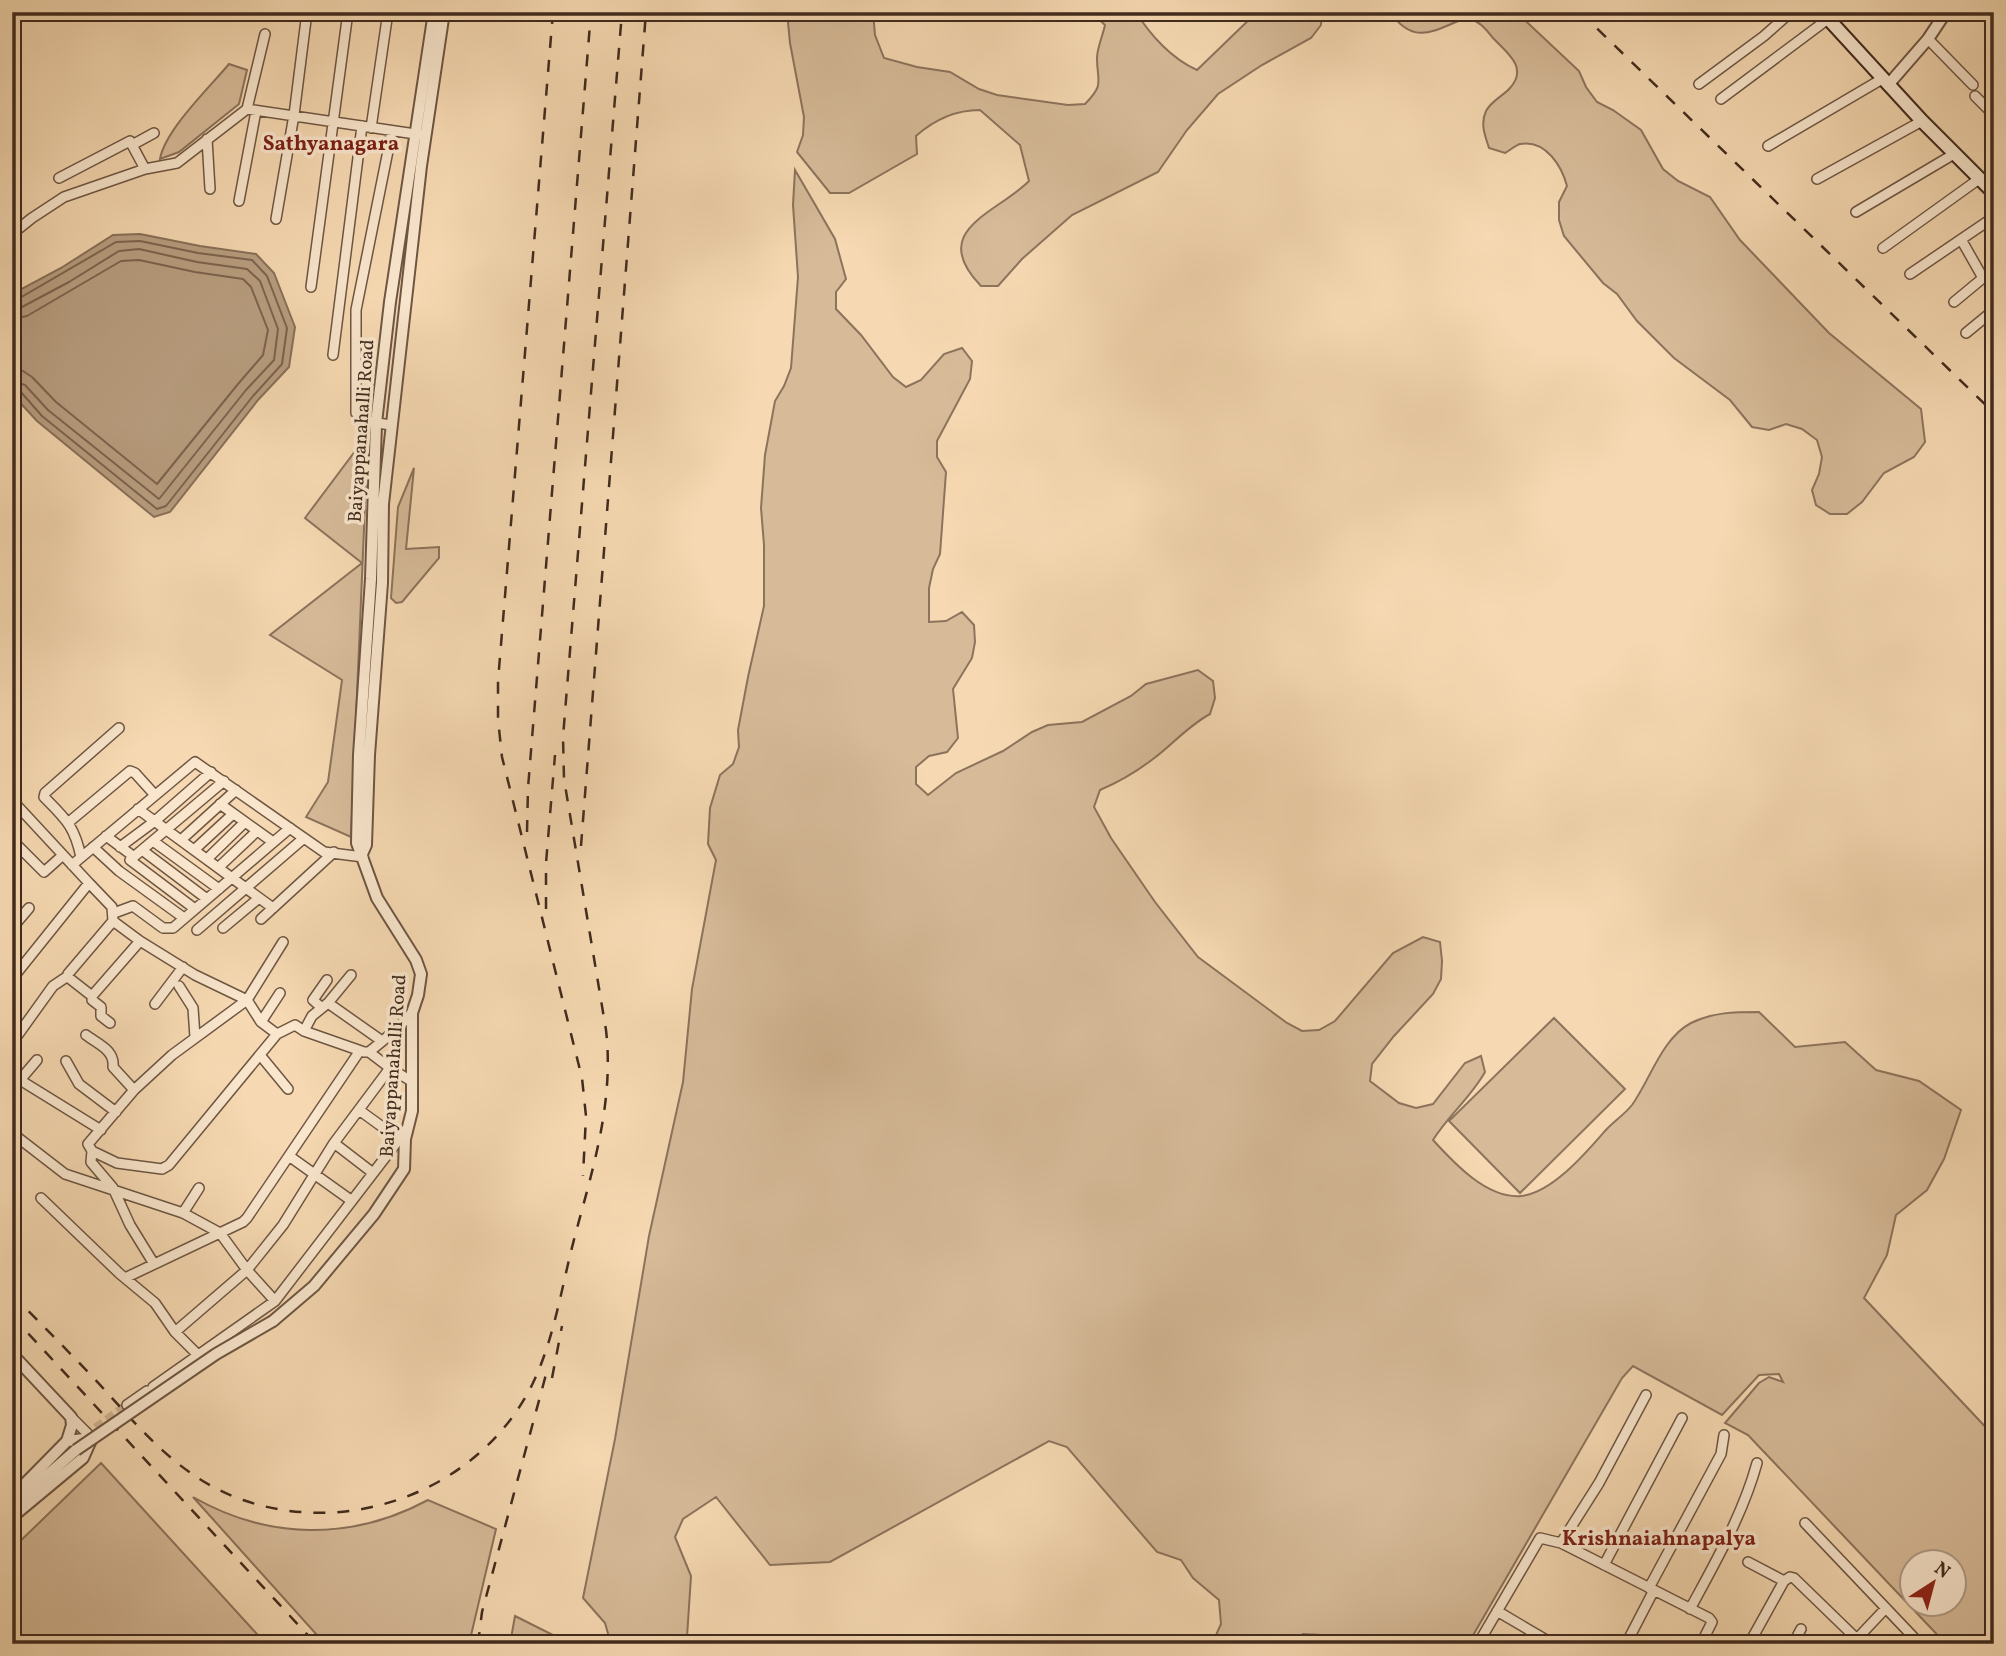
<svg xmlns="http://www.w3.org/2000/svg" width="2006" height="1656" viewBox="0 0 2006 1656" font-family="Vollkorn,serif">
<rect width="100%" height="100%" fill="#f6d9b2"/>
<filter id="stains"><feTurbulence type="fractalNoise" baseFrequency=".00286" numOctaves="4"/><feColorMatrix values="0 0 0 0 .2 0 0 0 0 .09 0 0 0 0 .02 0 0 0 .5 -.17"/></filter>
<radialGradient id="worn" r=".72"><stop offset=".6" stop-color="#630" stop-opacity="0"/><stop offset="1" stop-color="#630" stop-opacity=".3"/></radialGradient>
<path fill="#d7bb99" stroke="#8c735c" stroke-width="2" fill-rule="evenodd" d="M 787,12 L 873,12 L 875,35 L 884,58 L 917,67 L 950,72 L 979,89 L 997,95 L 1068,105 L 1085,104 C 1105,84 1097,82 1097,58 C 1097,48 1103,35 1105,25 L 1093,14 L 1085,12 L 1136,12 C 1150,35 1172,59 1197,70 L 1257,12 L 1322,12 L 1321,25 L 1311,38 L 1262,65 L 1218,94 L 1187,130 L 1158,172 L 1072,215 L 1022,259 L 998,286 L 981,286 C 927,230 996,214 1029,181 L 1020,145 L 980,110 C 955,110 934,120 916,136 L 917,154 L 849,193 L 830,193 L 797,152 L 803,135 L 804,117 L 790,43 Z
M 1390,12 L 1516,12 L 1579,71 L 1586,87 L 1597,102 L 1613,110 L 1641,130 L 1663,169 L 1678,181 L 1710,197 L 1740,240 L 1829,333 L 1921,409 L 1925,442 L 1914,457 L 1884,473 L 1862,502 L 1847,514 L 1830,514 L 1816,505 L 1812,490 L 1819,474 L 1822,457 L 1817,440 L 1802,429 L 1786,424 L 1769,430 L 1752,427 L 1730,400 L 1674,358 L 1637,321 L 1617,294 L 1603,283 L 1564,236 L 1559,220 L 1559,202 L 1567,186 C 1562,167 1546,139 1520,144 C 1516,145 1509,151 1505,153 L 1489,148 C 1485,135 1480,124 1486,111 C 1491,101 1503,96 1510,88 C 1529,67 1506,52 1493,38 C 1484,27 1482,24 1468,17 C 1436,29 1415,48 1390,12 Z
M 229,64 L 247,70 L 239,104 L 179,152 L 160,159 C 165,130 210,87 229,64 Z
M 795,170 L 835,239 L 846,279 L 836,292 L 836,309 L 861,335 L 893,377 L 906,387 L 921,380 L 944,354 L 962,348 L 972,361 L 970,379 L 937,441 L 937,457 L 946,472 L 940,554 L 933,569 L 929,588 L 929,622 L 946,621 L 962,612 L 974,625 L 975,642 L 972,658 L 953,689 L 958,738 L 947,752 L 929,756 L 916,767 L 916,784 L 928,795 L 956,773 L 1003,751 L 1032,732 L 1048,725 L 1082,722 L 1131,696 L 1146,684 L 1198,670 L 1213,681 L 1215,698 L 1210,714 C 1188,726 1173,744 1153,759 C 1136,772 1119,782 1100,790 L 1094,807 L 1111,838 L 1155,902 L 1198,957 L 1287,1023 L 1302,1031 L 1319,1030 L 1335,1021 L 1393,953 L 1423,937 L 1440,942 L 1442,961 L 1441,979 L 1433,994 L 1394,1036 L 1372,1064 L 1370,1081 L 1399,1103 L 1416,1108 L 1433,1104 L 1465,1063 L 1481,1056 L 1485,1072 C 1471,1097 1448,1116 1433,1140 C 1454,1163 1487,1199 1521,1196 C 1552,1193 1586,1153 1605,1131 C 1613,1122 1624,1115 1632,1105 C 1650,1080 1662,1038 1691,1023 C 1713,1012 1735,1012 1759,1012 L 1795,1047 L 1845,1042 L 1876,1070 L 1919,1081 L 1961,1110 L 1944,1159 L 1927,1190 L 1896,1215 L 1887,1255 L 1864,1298 L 1994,1436 L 1994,1644 L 1946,1644 L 1748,1435 L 1725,1423 L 1759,1383 L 1769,1377 L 1783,1382 L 1779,1374 L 1759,1375 L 1722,1415 L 1633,1366 L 1622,1378 L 1468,1644 L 1333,1644 L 1322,1635 L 1303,1634 L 1295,1644 L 1212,1644 L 1221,1624 L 1219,1600 L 1193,1578 L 1181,1560 L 1157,1552 L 1067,1447 L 1049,1441 L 830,1562 L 770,1565 L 716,1497 L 683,1519 L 675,1537 L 691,1576 L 687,1637 L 673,1644 L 611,1644 L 605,1623 L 583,1598 L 615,1439 L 649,1236 L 683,1082 L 692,989 L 716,860 L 708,844 L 710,808 L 720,775 L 733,764 L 739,747 L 738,730 L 748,677 L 764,606 L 764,545 L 761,508 L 765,455 L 775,401 L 784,386 L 791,368 L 798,277 L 793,205 ZM 1912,1562 L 1954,1562 L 1954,1604 L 1912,1604 Z
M 368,434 L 351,837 L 306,817 L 328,782 L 342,680 L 270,635 L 362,563 L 305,518 Z
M 414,468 L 406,549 L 439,547 L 439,558 L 402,602 L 396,603 L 391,598 L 398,507 Z
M 1554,1018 L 1625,1089 L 1520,1193 L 1449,1121 Z
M 101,1463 L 266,1644 L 12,1644 L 12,1549 Z
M 193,1497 C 268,1540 352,1541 428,1500 L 496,1529 L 469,1644 L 325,1644 Z
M 515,1616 L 561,1639 L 564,1644 L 510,1644 Z"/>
<path fill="#b89e80" stroke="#887059" stroke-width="2" d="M 140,234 L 200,246 L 256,254 L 274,273 L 295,327 L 289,367 L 258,400 L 170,512 L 154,517 L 37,421 L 12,394 L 12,294 L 61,268 L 113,235 Z"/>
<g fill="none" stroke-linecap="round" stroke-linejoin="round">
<path stroke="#7c644f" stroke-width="2" d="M 12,300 L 18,299 L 116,242 L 140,241 L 198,253 L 252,260 L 267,276 L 287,328 L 282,364 L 253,396 L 166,506 L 157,509 L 42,416 L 20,391 L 12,390
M 12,309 L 22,307 L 69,282 L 119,251 L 139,249 L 197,262 L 247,269 L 260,281 L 278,329 L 274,360 L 246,390 L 159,499 L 48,410 L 25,385 L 12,381
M 12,319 L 27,316 L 121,261 L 139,260 L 195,272 L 243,279 L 251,287 L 268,330 L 263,355 L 238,384 L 157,484 L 56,402 L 32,377 L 23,371 L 12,370"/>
<path stroke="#d2b694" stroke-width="9" stroke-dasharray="9 4.5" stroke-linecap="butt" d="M 85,1436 L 127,1405"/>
<g stroke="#6e5643" stroke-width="12">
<path id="minor" d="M 1928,39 L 1973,85
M 1699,84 L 1764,36 L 1791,12
M 1975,96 L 1994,115
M 1721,99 L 1828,19
M 247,109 L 422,135
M 371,128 L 388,12
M 207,139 L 210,189
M 132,145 L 154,133
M 1768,146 L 1882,79
M 59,178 L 130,141 L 145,169
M 1817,179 L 1922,121
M 239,201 L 256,111
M 1856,212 L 1954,154
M 276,219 L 294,115 L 307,12
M 12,234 L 32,218 L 64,197 L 145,169 L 177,163 L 247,109 L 265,34
M 1883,248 L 1979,179
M 1910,274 L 1994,217
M 311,287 L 348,12
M 1954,302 L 1983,278 L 1962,241
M 1966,333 L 1994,310
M 333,355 L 362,126
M 391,425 L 371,422 L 356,413 L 356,310 L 392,131
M 12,800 L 89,883 L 12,979
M 220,804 L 273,842
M 138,809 L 273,908
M 69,822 L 130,771 L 135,773 L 154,794
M 106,836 L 133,856
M 12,840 L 44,872 L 63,855
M 181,840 L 236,790
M 153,841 L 219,889
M 93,847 L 119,871 L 184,918
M 120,847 L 155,821 L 211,772
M 142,850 L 207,899
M 194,850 L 233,814
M 81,857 C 75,829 68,821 48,801 L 44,797 L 45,793 L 119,728
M 207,859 L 245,822
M 72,865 L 195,762 L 324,852 L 363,857
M 219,867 L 257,831
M 12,870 L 15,867
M 89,883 L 112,907 L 113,921 L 68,974 L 69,978 L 92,996 L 140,941 L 113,921
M 195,909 L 130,860 L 224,781
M 114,913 L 133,906 L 163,928 L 173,928 L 290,828
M 261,919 L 334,852
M 12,928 L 29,908
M 223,928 L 259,898
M 197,930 L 304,838
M 140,941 L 195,975 L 247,1000 L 283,942
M 179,986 L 193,1008 L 195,1037
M 92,996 L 92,1000 L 101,1007 L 101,1016 L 110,1023
M 328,1003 L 382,1041
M 155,1004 L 183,967
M 322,1008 L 313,1000 L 327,980
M 261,1022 L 280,993
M 304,1031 L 312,1016 L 328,1003 L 351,975
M 86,1035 C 98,1044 115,1050 113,1067 L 134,1090
M 12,1043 L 53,986 L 68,976
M 260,1055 L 288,1089
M 66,1061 L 79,1084 L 116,1112
M 390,1068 L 411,1081
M 12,1075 L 101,1130
M 20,1080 L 37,1060
M 359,1110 L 399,1139
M 12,1133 L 65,1174 L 183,1213 L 220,1233 L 247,1270 L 175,1332
M 334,1143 L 390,1068 L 369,1052
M 92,1151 L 117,1163 L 162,1169 L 169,1165 L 277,1034
M 289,1156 L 352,1201
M 41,1198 L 120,1274 L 155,1303 L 175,1332 L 199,1356
M 183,1213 L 199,1188
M 154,1264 L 130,1225 L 113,1188 L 91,1162 L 92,1151 L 88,1144 L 134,1090 L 172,1055 L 247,1000 L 261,1022 L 277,1034 L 295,1025 L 304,1031 L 364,1052 L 369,1052 L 397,1029 L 412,1013
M 125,1278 L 243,1222 L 247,1218 L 359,1052
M 275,1301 L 247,1270 L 283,1225 L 334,1143 L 373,1173
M 153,1387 L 275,1301 L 407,1129
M 127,1405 L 147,1391
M 71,1417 L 92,1438
M 1805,1523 L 1920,1644
M 1561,1543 L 1599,1483 L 1646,1395
M 1748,1562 L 1784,1581
M 1604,1565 L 1682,1418
M 1649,1588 L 1721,1454 L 1724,1435
M 1690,1609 C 1715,1563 1743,1514 1757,1463
M 1497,1611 L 1553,1644
M 1478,1644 L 1540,1538 L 1561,1543 L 1709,1618 L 1712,1622 L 1701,1644
M 1626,1644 L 1654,1590
M 1749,1644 L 1784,1581 L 1790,1577 L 1794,1578 L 1862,1644
M 1793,1644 L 1801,1629
M 1852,1644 L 1886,1608"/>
</g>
<g stroke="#6e5643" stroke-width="14">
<path id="tertiary" d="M 1888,85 L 1928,39 L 1946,12
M 362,854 L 366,845 L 369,755 L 382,583 L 383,504 L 421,166 L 444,12
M 273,1321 L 314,1286 L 374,1214 L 404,1169 L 405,1139 L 412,1111 L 412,1013 L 418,995 L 421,974 L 416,960 L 377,898 L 357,843 L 359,755 L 371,579 L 376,423 L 390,302 L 434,12
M 12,1354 L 71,1417 L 72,1425 L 67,1441
M 12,1497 L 67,1441 L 92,1438 L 83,1458 L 12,1517
M 12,1506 L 76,1450"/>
</g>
<g stroke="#412b1e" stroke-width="16">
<path id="secondary" d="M 1822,12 L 1922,121 L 1994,193"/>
</g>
<use href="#minor" stroke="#f9e6cd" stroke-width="9"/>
<use href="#tertiary" stroke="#f9e6cd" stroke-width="10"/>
<use href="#secondary" stroke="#f9e6cd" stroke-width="12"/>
<path stroke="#412b1e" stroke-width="2.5" stroke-dasharray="12 12" stroke-linecap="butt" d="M 553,12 L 498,681 L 498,719 L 502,757 L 582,1078 L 586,1116 L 583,1176
M 1580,12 L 1994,413
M 527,832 L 528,788 L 591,12
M 581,846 L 646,12
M 546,909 L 546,863 L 555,755
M 12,1294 C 38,1321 64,1347 90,1374 C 136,1423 176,1477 243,1500 C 352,1538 480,1489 532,1385 C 555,1338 562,1283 576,1232 C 594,1165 614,1100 606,1030 L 564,779 L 563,737 L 622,12
M 12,1316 L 316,1644
M 552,1378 L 562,1326
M 478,1644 L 482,1612 L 548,1367"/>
<g stroke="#6e5643" stroke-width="14" stroke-linecap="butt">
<path id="tertiary-bridge" d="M 76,1450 L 216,1354 L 273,1321"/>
</g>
<use href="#tertiary-bridge" stroke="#f9e6cd" stroke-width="10"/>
</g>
<g text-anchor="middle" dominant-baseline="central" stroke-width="7" stroke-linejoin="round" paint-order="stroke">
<g font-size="19" fill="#412b1e" stroke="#f9e6cd">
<text transform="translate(362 431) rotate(-86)">Baiyappanahalli Road</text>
<text transform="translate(394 1066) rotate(-86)">Baiyappanahalli Road</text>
</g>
<g font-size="21" font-weight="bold" fill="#7a1f14" stroke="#f9e6cd">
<text x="331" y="144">Sathyanagara</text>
<text x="1659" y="1539">Krishnaiahnapalya</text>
</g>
</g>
<rect width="2006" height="1656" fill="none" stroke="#f6d9b2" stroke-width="42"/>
<rect x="14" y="14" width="1978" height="1628" fill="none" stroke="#412b1e" stroke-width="3.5"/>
<rect x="21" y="21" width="1964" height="1614" fill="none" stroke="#412b1e" stroke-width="2"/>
<g transform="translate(1933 1583) rotate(36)"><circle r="33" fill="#f9e6cd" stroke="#af9b87" stroke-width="2"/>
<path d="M0-5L12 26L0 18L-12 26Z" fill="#8f2418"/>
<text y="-10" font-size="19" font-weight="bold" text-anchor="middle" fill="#412b1e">N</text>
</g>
<rect width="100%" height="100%" filter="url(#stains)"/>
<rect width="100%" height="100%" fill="url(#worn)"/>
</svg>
